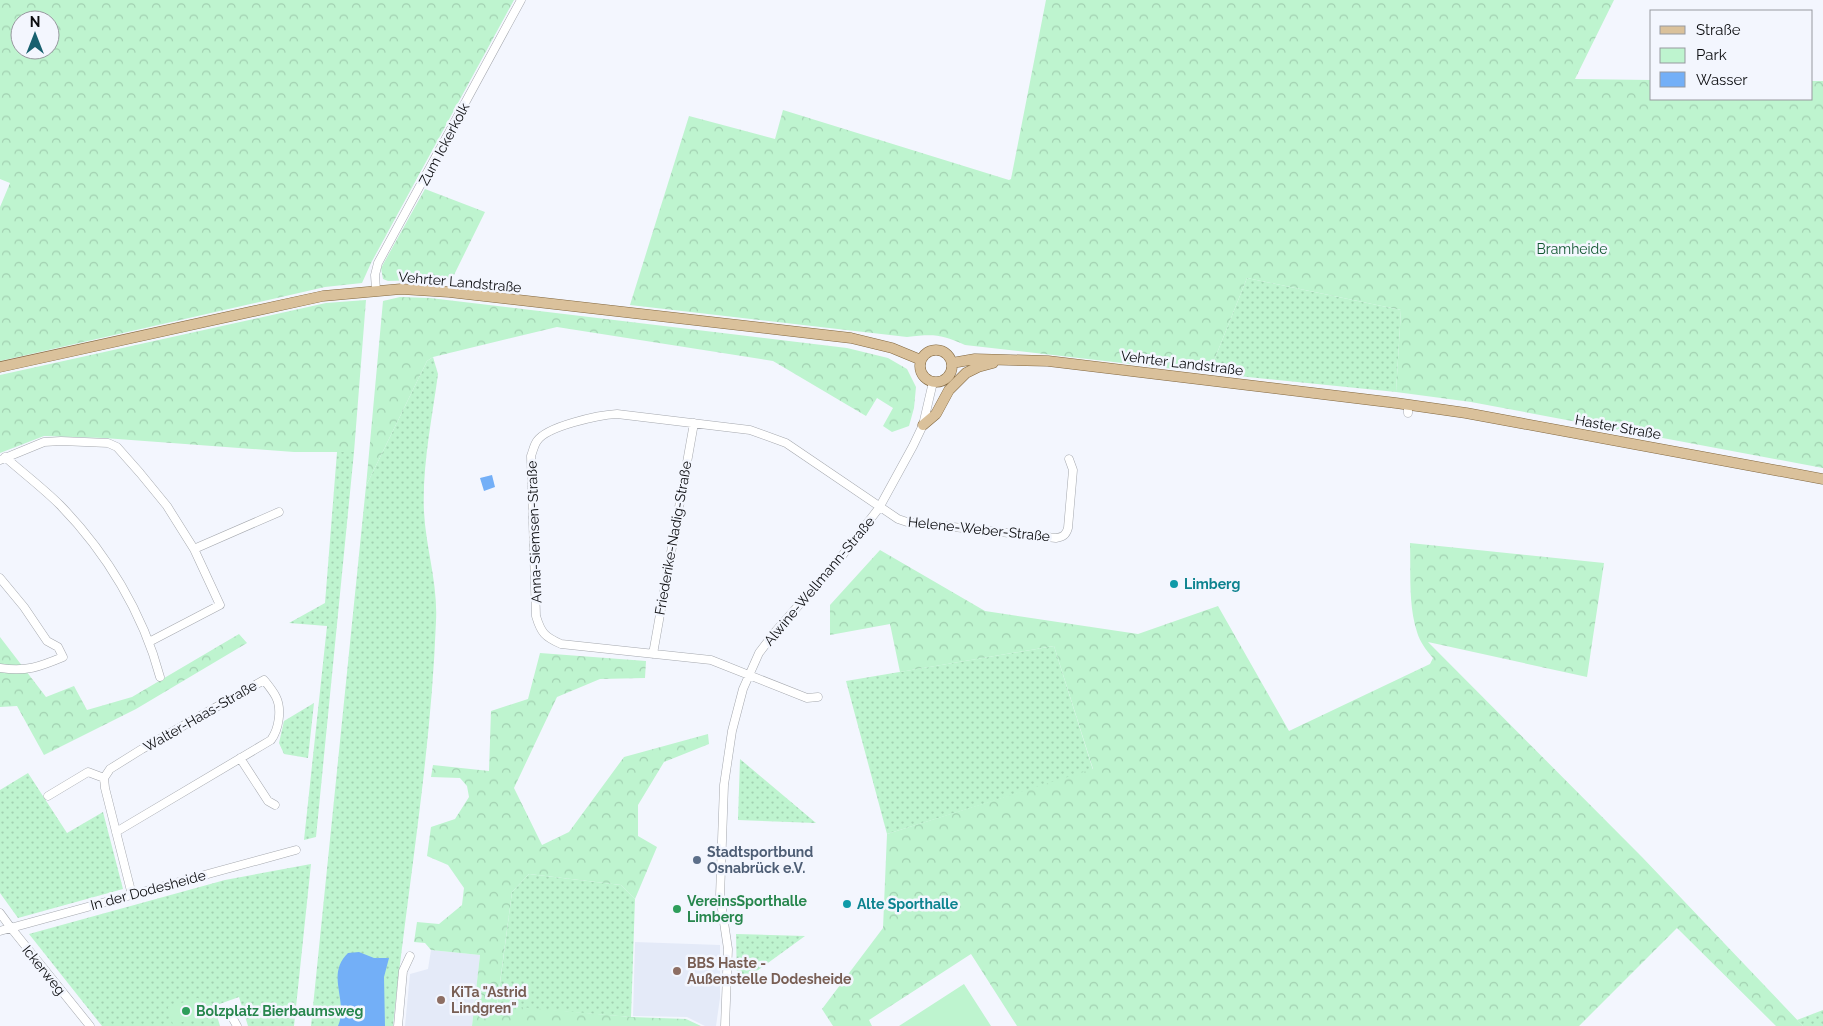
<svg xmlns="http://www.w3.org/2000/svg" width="1823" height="1026" viewBox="0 0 1823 1026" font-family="Raleway,sans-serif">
<defs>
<pattern id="green-dots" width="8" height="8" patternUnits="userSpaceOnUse" patternTransform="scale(1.25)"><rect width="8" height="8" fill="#bef4cf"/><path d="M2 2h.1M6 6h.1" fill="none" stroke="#a2d0b1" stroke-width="1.8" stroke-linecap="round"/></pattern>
<pattern id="forest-crowns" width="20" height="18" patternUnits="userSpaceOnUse" patternTransform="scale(1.25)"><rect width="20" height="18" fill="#bef4cf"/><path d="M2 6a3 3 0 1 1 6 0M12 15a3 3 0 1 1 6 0" fill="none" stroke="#a2d0b1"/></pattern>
</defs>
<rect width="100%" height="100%" fill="#f3f6fe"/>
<path fill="#e4eaf8" d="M 635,942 L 720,945 L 720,998 L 716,1026 L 705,1026 L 687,1017 L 633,1016 Z
M 431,950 L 480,955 L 472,1026 L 405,1026 L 410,974 L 428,969 Z"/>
<path fill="url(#green-dots)" d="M 1247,278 L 1401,310 L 1396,392 L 1209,373 Z
M 433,357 L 438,374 C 432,419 422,466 424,512 C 426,549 438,584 436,621 C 431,757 407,891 393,1026 L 311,1026 L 366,486 L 427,361 Z
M 337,452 L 354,452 L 316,837 L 304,840 L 327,626 L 289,623 L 325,603 Z
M 1054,646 L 1093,770 L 887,834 L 846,681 Z
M 314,703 L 308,758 L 284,754 L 279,743 L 284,721 Z
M 740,759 L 816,823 L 738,820 Z
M 28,773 L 67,833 L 103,812 L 123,889 L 18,918 L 0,893 L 0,790 Z
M 311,864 L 294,1026 L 248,1026 L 239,997 L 214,1006 L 220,1026 L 102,1026 L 29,934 L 225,880 Z
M 529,874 L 621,885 L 635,899 L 631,1017 L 497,1006 L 512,892 Z
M 736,934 L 805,936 L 739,984 L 737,982 Z
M 1823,1010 L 1823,1026 L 1803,1026 L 1797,1020 Z"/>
<path fill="url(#forest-crowns)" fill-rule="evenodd" d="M 0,0 L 514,0 L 371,263 L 362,283 L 325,287 L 0,361 L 0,207 L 10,183 L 0,179 ZM 20,20 L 50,20 L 50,50 L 20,50 Z
M 1046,0 L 1614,0 L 1575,79 L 1652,80 L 1652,99 L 1812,99 L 1812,81 L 1823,81 L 1823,468 L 1471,402 L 1396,392 L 1401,310 L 1247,278 L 1209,373 L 965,345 C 941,334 933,334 907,337 L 630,305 L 689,116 L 775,139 L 783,110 L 1009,180 L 1011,179 Z
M 425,189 L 485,212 L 452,279 L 388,281 L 383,279 L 381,268 Z
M 400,297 L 430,298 L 847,348 L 888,358 L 907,369 L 916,387 L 914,408 L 909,426 L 892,432 L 883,426 L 893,408 L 877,398 L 866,416 L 773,361 L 557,327 L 433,357 L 427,361 L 366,486 L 383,301 Z
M 366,300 L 354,452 L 294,452 L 104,438 L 44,436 L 0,453 L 0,375 L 326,303 Z
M 1410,543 L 1604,563 L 1587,677 L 1428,642 L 1642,857 L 1803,1026 L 1776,1026 L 1677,928 L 1579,1026 L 1017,1026 L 971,954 L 869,1020 L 872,1026 L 833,1026 L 822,1009 L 883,928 L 887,834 L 1093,769 L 1054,646 L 900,672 L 890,624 L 830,635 L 830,605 L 880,550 L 985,611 L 1138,634 L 1218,606 L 1289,731 L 1430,664 L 1433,658 C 1426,650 1420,642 1417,632 C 1408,604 1411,571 1410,543 Z
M 239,634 L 247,643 L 136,709 L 44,755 L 17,706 L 0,707 L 0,637 L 46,697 L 74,686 L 87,710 L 132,697 Z
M 540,653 L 646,661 L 645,678 L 600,679 L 557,697 L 514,788 L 542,845 L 569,832 L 624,757 L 708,734 L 709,744 L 664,762 L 638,805 L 638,836 L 657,847 L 635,899 L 621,885 L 529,874 L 512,892 L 497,1005 L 631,1017 L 686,1019 L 701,1026 L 472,1026 L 480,955 L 431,950 L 425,943 L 414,942 L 417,922 L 439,924 L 462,905 L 464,888 L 448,865 L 427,856 L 431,827 L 455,819 L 469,797 L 467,786 L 460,778 L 431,777 L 433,765 L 489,771 L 491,711 L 528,699 Z"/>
<path fill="#bef4cf" d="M 964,984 L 991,1026 L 899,1026 Z
M 198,998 L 204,1015 L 173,1025 L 168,1007 Z"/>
<path fill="#73aff7" d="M 492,475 L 495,487 L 484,491 L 480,478 Z
M 359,952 L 374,958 L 389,958 L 384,977 L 385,1026 L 338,1026 C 349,1001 325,975 348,953 Z"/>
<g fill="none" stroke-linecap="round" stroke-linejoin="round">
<g stroke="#a5a8ae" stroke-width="9">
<path id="minor" d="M 376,290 L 375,275 L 378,263 L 521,0
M 1408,413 L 1408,405
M 5,457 C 23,473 43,488 60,505 C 106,552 143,613 160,677
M 0,460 L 44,442 L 61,441 L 108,443 L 117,447 L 140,473 L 167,506 L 194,549 L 220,605 L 149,642
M 194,549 L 279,512
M 0,578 L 24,607 L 47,641 L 58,647 L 63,657 C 39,667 26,672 0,668
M 653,654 L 694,423
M 818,697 L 807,698 L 711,660 L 561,644 C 545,637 541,633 536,616 L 531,456 C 533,451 534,445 537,441 C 547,426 599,415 617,414 L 750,430 L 786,443 L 898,519 L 907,522 L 1056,538 C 1063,537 1066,535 1068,528 L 1073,470 L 1069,459
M 240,758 L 268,801 L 275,805
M 48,796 L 88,772 L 104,778
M 116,832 L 271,740 C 279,729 282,709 276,697 C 273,691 268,685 264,680 L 142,749 L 110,769 L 104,778 L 105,788 L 132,895
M 0,913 L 11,928 L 90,1026
M 0,931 L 296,850
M 231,1015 L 237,1026
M 398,1026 L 403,971 L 410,956
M 725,1026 L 728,949 L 720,896 L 724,785 L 732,731 L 743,689 L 759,653 L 775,632 L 838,561 L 879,508 L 913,446 L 923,425 L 933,382"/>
</g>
<g stroke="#82673f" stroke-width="11">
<path id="major" d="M920 366a16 16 0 1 1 32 0a16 16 0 1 1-32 0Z
M 952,363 L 975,359 L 1048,361 L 1396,403 L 1466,413 L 1823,479
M 0,367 L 323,296 L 401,289 L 449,292 L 851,338 L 892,348 L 921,360
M 923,425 L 936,414 L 949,390 L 966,373 L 978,367 L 993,363"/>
</g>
<use href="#minor" stroke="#fff" stroke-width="8"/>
<use href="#major" stroke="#dac19b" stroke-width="10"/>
</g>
<g fill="#0f9aa8" stroke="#f3f6fe" stroke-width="2">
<circle cx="1174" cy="584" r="5"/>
<circle cx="847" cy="904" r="5"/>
</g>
<circle fill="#5c6f8a" stroke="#f3f6fe" stroke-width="2" cx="697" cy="860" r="5"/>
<g fill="#2e9e5b" stroke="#f3f6fe" stroke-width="2">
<circle cx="677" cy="909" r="5"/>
<circle cx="186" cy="1011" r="5"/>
</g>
<g fill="#8d6e63" stroke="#f3f6fe" stroke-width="2">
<circle cx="677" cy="971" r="5"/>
<circle cx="441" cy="1000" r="5"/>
</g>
<g text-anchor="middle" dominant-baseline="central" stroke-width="5" stroke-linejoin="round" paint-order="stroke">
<g font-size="14" fill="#0c0d10" stroke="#f3f6fe">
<text transform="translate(444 144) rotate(-62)">Zum Ickerkolk</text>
<text transform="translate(460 282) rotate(5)">Vehrter Landstraße</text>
<text transform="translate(1182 363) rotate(7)">Vehrter Landstraße</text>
<text transform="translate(1618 427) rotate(10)">Haster Straße</text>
<text transform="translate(979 529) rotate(6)">Helene-Weber-Straße</text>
<text transform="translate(534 532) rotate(-92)">Anna-Siemsen-Straße</text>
<text transform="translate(673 538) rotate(-80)">Friederike-Nadig-Straße</text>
<text transform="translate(819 581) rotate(-50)">Alwine-Wellmann-Straße</text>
<text transform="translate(200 716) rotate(-30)">Walter-Haas-Straße</text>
<text transform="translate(148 890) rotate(-15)">In der Dodesheide</text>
<text transform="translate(44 970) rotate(51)">Ickerweg</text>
</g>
<g font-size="14" fill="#125731" stroke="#f3f6fe">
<text x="1572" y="249">Bramheide</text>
</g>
<g font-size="14" font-weight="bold" fill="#0d838f" stroke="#f3f6fe" text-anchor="start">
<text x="1184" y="584">Limberg</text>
<text x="857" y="904">Alte Sporthalle</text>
</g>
<g font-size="14" font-weight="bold" fill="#4e5e75" stroke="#f3f6fe" text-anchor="start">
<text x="707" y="852">Stadtsportbund<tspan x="707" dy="16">Osnabrück e.V.</tspan></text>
</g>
<g font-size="14" font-weight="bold" fill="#27864d" stroke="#f3f6fe" text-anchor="start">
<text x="687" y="901">VereinsSporthalle<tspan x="687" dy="16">Limberg</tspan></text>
<text x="196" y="1011">Bolzplatz Bierbaumsweg</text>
</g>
<g font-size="14" font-weight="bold" fill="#785e54" stroke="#f3f6fe" text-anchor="start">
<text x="687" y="963">BBS Haste -<tspan x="687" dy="16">Außenstelle Dodesheide</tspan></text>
<text x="451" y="992">KiTa "Astrid<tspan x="451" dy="16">Lindgren"</tspan></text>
</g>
</g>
<rect x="1650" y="10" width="162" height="90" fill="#f3f6fe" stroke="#97999f"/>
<rect x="1660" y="26" width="25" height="8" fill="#dac19b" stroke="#97999f"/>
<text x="1696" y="35" font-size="15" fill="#0c0d10">Straße</text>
<rect x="1660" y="48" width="25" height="15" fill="#bef4cf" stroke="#97999f"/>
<text x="1696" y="60" font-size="15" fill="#0c0d10">Park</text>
<rect x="1660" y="72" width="25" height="15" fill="#73aff7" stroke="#97999f"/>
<text x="1696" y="85" font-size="15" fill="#0c0d10">Wasser</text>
<g transform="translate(35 35)"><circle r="24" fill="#f3f6fe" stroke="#97999f"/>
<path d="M0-4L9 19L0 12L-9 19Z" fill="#17606f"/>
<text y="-8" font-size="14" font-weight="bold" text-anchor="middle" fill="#0c0d10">N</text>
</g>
</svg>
